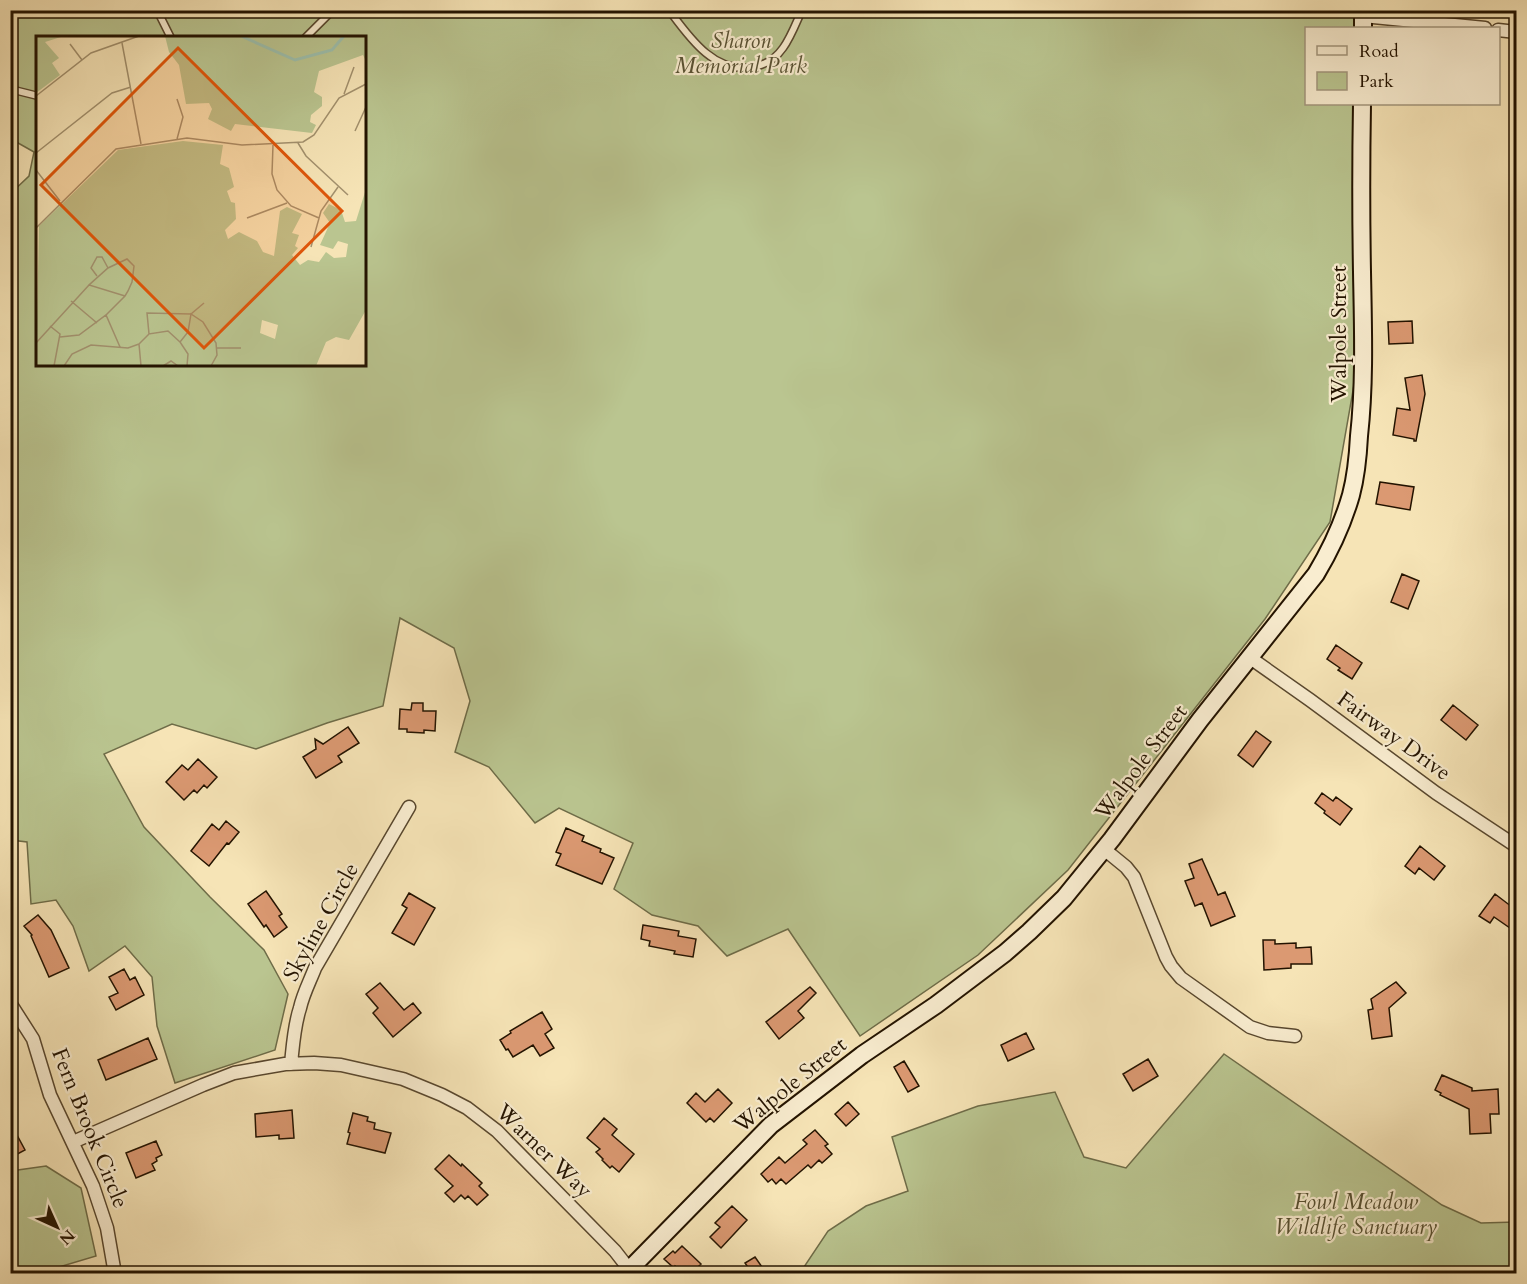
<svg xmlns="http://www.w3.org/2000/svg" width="1527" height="1284" viewBox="0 0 1527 1284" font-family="Cardo,serif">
<rect width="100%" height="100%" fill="#f6e4b6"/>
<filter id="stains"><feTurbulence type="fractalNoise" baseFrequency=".00333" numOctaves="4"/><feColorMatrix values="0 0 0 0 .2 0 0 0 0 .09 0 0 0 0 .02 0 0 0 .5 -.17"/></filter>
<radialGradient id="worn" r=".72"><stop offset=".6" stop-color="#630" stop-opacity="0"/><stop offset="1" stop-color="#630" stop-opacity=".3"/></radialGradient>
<path fill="#bac590" stroke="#6e6c48" stroke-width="1.5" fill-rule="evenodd" d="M 10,11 L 1354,11 L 1354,28 L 1306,28 L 1306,104 L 1353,104 L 1354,385 L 1330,522 L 1265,619 L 1068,870 L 978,955 L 860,1036 L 788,929 L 727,956 L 698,926 L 652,915 L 614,889 L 633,843 L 559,808 L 535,823 L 489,767 L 455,752 L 470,701 L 454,648 L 400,618 L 383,706 L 327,723 L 256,749 L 172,724 L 104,754 L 144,827 L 210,897 L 264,950 L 288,994 L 275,1050 L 175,1083 L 157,1026 L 152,977 L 125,946 L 89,971 L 73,926 L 56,900 L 31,904 L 27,842 L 11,840 L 10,194 L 29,176 L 34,152 L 11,139 ZM 38,38 L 364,38 L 364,364 L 38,364 Z
M 1224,1054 L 1442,1205 L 1481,1223 L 1516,1222 L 1516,1273 L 800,1273 L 828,1231 L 866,1206 L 908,1191 L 892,1137 L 978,1106 L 1055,1092 L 1084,1157 L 1126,1168 Z
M 46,1166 L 81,1188 L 96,1256 L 39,1273 L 11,1273 L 11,1171 Z"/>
<path fill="#db9972" stroke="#231300" stroke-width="1.5" d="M 1412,321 L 1413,343 L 1389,344 L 1388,322 Z
M 1422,375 L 1425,394 L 1416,441 L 1414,441 L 1414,439 L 1393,435 L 1397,408 L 1410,410 L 1405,378 Z
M 1380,482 L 1414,487 L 1410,510 L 1376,504 Z
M 1402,574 L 1419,581 L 1408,609 L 1391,602 Z
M 1336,645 L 1362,663 L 1352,679 L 1338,670 L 1340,668 L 1327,659 Z
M 412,703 L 423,703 L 423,711 L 436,711 L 435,731 L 424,730 L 424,733 L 407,732 L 407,729 L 399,729 L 400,709 L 411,710 Z
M 1453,705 L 1478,725 L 1466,740 L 1441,720 Z
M 348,727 L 359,743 L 338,756 L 342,762 L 316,778 L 303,757 L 316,749 L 315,739 L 323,744 Z
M 1256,731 L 1271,742 L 1253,767 L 1238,755 Z
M 198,759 L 217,777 L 207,788 L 204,785 L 197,793 L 194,790 L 184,800 L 166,782 L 182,765 L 188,770 Z
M 1322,793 L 1333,801 L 1336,797 L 1352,809 L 1340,825 L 1324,813 L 1325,811 L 1315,803 Z
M 226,821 L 239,832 L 229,844 L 227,843 L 209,866 L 191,851 L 212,824 L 219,830 Z
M 566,828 L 584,836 L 582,841 L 601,849 L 600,852 L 614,858 L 602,884 L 556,865 L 561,854 L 556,852 Z
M 1420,846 L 1445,866 L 1434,880 L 1419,868 L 1415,874 L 1405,866 Z
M 1202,859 L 1218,895 L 1225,892 L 1235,916 L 1211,926 L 1202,903 L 1195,906 L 1185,881 L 1194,878 L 1189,864 Z
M 266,891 L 282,914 L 279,916 L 287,927 L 274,937 L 266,925 L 264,927 L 248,904 Z
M 409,893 L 435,908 L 414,945 L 392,933 L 407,908 L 402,905 Z
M 1495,894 L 1516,910 L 1516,919 L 1510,928 L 1494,917 L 1490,923 L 1479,916 Z
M 38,915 L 51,930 L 69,968 L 49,977 L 31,936 L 32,935 L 24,926 Z
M 643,925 L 679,931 L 678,936 L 696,939 L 693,957 L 674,954 L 675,951 L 649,946 L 650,941 L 641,939 Z
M 1263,940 L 1275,940 L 1275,944 L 1296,943 L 1296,948 L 1311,947 L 1312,964 L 1291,964 L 1291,968 L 1264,970 Z
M 124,969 L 130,980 L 135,977 L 144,995 L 116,1010 L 109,997 L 118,993 L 109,977 Z
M 1396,982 L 1406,993 L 1389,1008 L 1392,1036 L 1372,1039 L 1368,1010 L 1373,1009 L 1371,999 Z
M 380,983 L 404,1010 L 413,1003 L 421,1013 L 393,1037 L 373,1013 L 378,1008 L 366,994 Z
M 810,987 L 816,993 L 798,1011 L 804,1018 L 779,1039 L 766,1022 Z
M 542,1012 L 552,1029 L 545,1034 L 554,1048 L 540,1056 L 533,1045 L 513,1057 L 508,1049 L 506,1050 L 500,1040 L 511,1033 L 510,1031 Z
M 1026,1033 L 1034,1049 L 1008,1061 L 1001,1045 Z
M 148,1038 L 157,1059 L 106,1080 L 98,1060 Z
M 1148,1059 L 1158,1076 L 1133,1091 L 1123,1074 Z
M 904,1061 L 919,1086 L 908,1092 L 894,1067 Z
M 1442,1075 L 1472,1088 L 1472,1091 L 1498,1089 L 1499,1114 L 1490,1114 L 1491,1133 L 1470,1134 L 1469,1109 L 1440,1095 L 1441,1093 L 1435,1090 Z
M 718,1089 L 732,1103 L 714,1122 L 710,1118 L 706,1122 L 687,1103 L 696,1093 L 705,1102 Z
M 848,1102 L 859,1114 L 846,1126 L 835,1114 Z
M 292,1110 L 294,1138 L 279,1139 L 279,1135 L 256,1137 L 255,1114 Z
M 353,1113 L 368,1117 L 367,1121 L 375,1123 L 374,1129 L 391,1133 L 385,1153 L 347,1144 L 350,1133 L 348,1132 Z
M 604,1118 L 617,1129 L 612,1135 L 634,1154 L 619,1172 L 612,1166 L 610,1168 L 602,1160 L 603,1159 L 596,1152 L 600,1149 L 587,1138 Z
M 10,1122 L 25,1150 L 10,1158 Z
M 815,1130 L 828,1144 L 825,1146 L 832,1154 L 822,1163 L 819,1160 L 811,1168 L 808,1165 L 786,1184 L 781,1179 L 776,1184 L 772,1179 L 768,1182 L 761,1174 L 779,1157 L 785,1163 L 807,1144 L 803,1140 Z
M 156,1141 L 162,1155 L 156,1158 L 157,1161 L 152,1164 L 155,1170 L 136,1178 L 126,1153 Z
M 449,1155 L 461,1166 L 462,1164 L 482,1183 L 479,1186 L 488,1195 L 477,1205 L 468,1196 L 465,1199 L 461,1195 L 454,1202 L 445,1193 L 453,1186 L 435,1169 Z
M 732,1206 L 747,1220 L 721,1248 L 710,1237 L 720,1227 L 715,1223 Z
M 682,1246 L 701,1264 L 691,1274 L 683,1274 L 675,1266 L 674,1268 L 664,1259 L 673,1251 L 675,1253 Z
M 755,1257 L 762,1267 L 752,1273 L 745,1263 Z"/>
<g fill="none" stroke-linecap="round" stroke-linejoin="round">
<g stroke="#58472e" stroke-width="9">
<path id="service" d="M 157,10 L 171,38
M 669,10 C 689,37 714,74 753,67 C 765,65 776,58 783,48 C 791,37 796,23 802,10
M 305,38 L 333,10
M 10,89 L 38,96"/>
</g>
<g stroke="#58472e" stroke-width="15">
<path id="minor" d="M 1363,16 L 1485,28
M 1498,30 L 1516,32
M 1249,657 L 1310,700 L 1436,793 L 1516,846
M 1104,849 L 1126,867 L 1134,877 L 1166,957 L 1171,966 L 1181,978 L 1250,1027 L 1268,1033 L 1295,1036
M 10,1003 L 33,1039 L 50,1095 L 93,1186 L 107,1228 L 115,1274
M 291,1064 C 293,1045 294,1026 300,1008 C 303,994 310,981 315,968 L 409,807
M 73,1142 L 203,1085 L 234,1073 L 285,1064 L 314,1063 L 341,1065 L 403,1079 L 442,1095 L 467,1108 L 497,1131 L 615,1251 L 629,1269"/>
</g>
<g stroke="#231300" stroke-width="20">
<path id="secondary" d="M 1363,28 L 1363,10
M 625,1274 L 771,1125 L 862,1055 L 936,1005 L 1005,953 L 1029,932 L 1064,898 L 1112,839 L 1200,720 L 1316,574 C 1331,549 1343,523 1351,495 C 1356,476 1358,456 1359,436 C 1365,382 1363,327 1362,272 C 1361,216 1361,160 1362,104"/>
</g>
<use href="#service" stroke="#f9edd0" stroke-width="6"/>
<use href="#minor" stroke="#f9edd0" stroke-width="12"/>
<use href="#secondary" stroke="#f9edd0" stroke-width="16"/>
</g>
<g text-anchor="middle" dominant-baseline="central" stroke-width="4.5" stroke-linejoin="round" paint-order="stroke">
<g font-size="22" font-style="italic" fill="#585132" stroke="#f9edd0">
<text x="741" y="41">Sharon<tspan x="741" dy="25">Memorial Park</tspan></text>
<text x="1356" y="1202">Fowl Meadow<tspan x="1356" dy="25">Wildlife Sanctuary</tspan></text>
</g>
<g font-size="22" fill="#231300" stroke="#f9edd0">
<text transform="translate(1339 334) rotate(-90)">Walpole Street</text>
<text transform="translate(1394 736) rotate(36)">Fairway Drive</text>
<text transform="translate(1141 762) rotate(-53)">Walpole Street</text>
<text transform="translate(321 922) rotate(-61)">Skyline Circle</text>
<text transform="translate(790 1085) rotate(-39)">Walpole Street</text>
<text transform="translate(90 1128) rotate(68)">Fern Brook Circle</text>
<text transform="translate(544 1151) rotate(44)">Warner Way</text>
</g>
</g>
<g transform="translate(36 36)">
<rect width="330" height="330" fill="#f6e4b6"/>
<path d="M 0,0 L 28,0 L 9,6 L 23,22 L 16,27 L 24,39 L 0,57 ZM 129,0 L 330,0 L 330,25 L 327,19 L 283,35 L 278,56 L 286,61 L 286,70 L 275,79 L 274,86 L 280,89 L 276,97 L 199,88 L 195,95 L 172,83 L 176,73 L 173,67 L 150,68 L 143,29 L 133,16 ZM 147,105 L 187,109 L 184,128 L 193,132 L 198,151 L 191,155 L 195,166 L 199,167 L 200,183 L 189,194 L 192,203 L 203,196 L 221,205 L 227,216 L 238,220 L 244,175 L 251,171 L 266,178 L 256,197 L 263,199 L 259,210 L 262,212 L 256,219 L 264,229 L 272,224 L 283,226 L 290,216 L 298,222 L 310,221 L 312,208 L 302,205 L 297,213 L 284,209 L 294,187 L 287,177 L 293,168 L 305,174 L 309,186 L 320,185 L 330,153 L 330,274 L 313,304 L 300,301 L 290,306 L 280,330 L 0,330 L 3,190 L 82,114 ZM 226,284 L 242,289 L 239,303 L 224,297 Z" fill="#bac590" fill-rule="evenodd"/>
<path fill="none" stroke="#9dbfac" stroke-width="3" d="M 205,0 L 259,24 L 296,14 L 308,0"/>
<path fill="none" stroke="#a2906d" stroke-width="1.5" d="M 86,7 L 105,108M 34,8 L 46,24M 308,58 L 318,31M 0,60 L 55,17 L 103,0M 141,63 L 147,81 L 141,103M 319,95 L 330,71M 262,107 L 270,120 L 312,159M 237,109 L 236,138 L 241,154 L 255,170 L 283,182M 0,117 L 76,57 L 95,51M 0,134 L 24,165M 211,182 L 251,167M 0,192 L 80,113 L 151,102 L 206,109 L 267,106 L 278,99 L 303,62 L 330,48M 275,211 L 285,175 L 302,151M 61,240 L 55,232 L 61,221 L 66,221 L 72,232M 35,265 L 61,287M 70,279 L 89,260 L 92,255 L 96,246 L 98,230 L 91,223 L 72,232 L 53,249 L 89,260M 14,290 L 24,298 L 18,330M 24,301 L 43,299 L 70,279 L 84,311M 144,306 L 132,295 L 113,298 L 111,277 L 155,278 L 168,267M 0,307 L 53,249M 181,312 L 205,312M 28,330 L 36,318 L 55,309 L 92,312 L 103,308M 105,330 L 103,308 L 113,298M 127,330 L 135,325 L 142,330M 151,330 L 152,318 L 144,306 L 152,296 L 155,278 L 167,286 L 180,307 L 181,319 L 175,330"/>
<path fill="#de560b" fill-opacity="0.15" stroke="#de560b" stroke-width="3" d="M 142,12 L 306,175 L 168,312 L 5,149 Z"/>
<rect width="330" height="330" fill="none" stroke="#231300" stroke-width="3"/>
</g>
<rect width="1527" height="1284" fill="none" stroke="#f6e4b6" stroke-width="36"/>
<rect x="12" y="12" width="1503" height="1260" fill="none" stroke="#231300" stroke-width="3"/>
<rect x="18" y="18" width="1491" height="1248" fill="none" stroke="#231300" stroke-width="1.5"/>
<rect x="1305" y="27" width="195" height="78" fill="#f9edd0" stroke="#a3967d" stroke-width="1.5"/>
<rect x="1317" y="46" width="30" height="9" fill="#f9edd0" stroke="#a3967d" stroke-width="1.5"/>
<text x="1359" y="57" font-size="18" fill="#231300">Road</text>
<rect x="1317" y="72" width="30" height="18" fill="#bac590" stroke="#a3967d" stroke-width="1.5"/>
<text x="1359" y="87" font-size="18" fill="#231300">Park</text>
<g transform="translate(57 1227) rotate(135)" stroke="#f9edd0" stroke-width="4.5" paint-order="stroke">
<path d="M0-4.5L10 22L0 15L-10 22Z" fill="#231300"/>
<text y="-9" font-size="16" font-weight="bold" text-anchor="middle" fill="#231300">N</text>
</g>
<rect width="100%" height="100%" filter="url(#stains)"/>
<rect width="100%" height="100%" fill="url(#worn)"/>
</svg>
